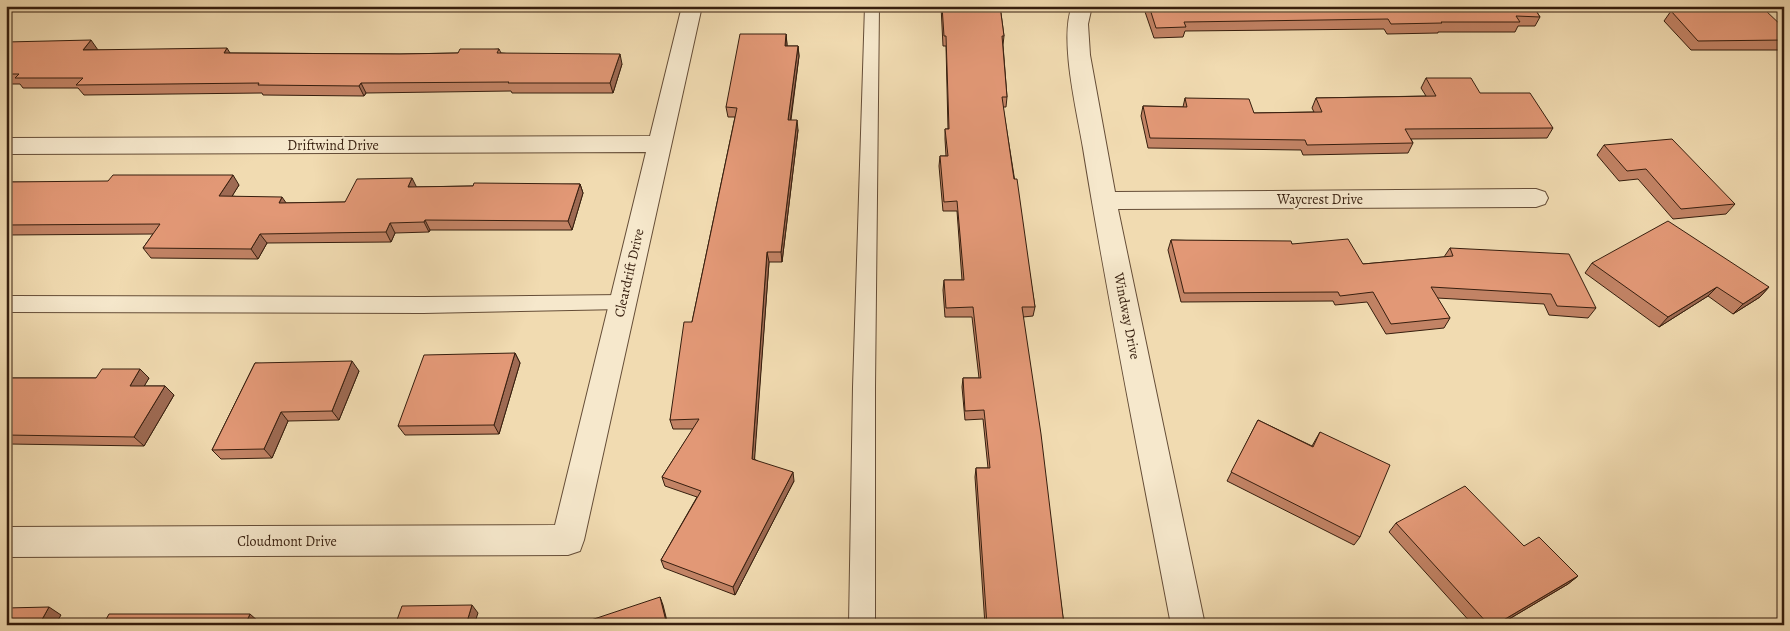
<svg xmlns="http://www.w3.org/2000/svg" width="1790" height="631" viewBox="0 0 1790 631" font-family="Alegreya,serif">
<rect width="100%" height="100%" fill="#f1dbb1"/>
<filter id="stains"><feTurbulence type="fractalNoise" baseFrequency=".004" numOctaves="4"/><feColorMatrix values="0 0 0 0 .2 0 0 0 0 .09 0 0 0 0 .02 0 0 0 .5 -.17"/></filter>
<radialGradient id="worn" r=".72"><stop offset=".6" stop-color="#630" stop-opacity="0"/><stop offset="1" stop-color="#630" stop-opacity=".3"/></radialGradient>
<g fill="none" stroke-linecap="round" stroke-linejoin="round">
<g stroke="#654d37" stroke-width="2">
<path id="service" d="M 865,6 L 879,6 L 875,387 L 875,625 L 849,625 L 853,387 Z
M 622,295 L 629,297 L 632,302 L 629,307 L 622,309 L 423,313 L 6,312 L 6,296 L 423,297 Z"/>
</g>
<g stroke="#654d37" stroke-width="2">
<path id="minor" d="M 682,6 L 702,6 L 584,540 L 580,551 L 568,555 L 6,557 L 6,527 L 555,525 L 646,152 L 6,154 L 6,138 L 650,136 Z
M 1072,6 L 1092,6 L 1088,24 L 1090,55 L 1115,192 L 1536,189 L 1545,192 L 1548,198 L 1545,204 L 1536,207 L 1118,209 L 1205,625 L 1171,625 C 1141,466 1109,308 1083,148 C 1077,112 1059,39 1072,6 Z"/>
</g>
<use href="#service" fill="#f6e8cc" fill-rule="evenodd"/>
<use href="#minor" fill="#f6e8cc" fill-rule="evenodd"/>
</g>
<path fill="#c28365" stroke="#361e0e" d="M 941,6 L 1000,6 L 1004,36 L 1003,45 L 1007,97 L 1006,107 L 1003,107 L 1035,307 L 1033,316 L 1023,317 L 1064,625 L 985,625 L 975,477 L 976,468 L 988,468 L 983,419 L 965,420 L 962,387 L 963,378 L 979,378 L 972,317 L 945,317 L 943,290 L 944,280 L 962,280 L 957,211 L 943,211 L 939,166 L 940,156 L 946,156 L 945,139 L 945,129 L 948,129 L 946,46 L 943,46 Z
M 1143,6 L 1533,6 L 1540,17 L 1535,26 L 1518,26 L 1515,32 L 1438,32 L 1438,33 L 1387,34 L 1384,29 L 1185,31 L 1183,37 L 1154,38 Z
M 1780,6 L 1784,6 L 1784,15 Z
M 1671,11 L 1784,28 L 1784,50 L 1691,50 L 1664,21 Z
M 786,34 L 787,46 L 798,46 L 799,56 L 791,120 L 798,130 L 782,262 L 769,262 L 754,459 L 794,481 L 735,595 L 664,568 L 661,560 L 697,497 L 665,486 L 662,477 L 693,429 L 673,429 L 670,420 L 692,322 L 735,117 L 728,117 L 726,107 Z
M 6,42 L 98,50 L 230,53 L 400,54 L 458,53 L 499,49 L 501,53 L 622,64 L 613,93 L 512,93 L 511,91 L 366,93 L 364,96 L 263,95 L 262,93 L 84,95 L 78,88 L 23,88 L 20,84 L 6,84 Z
M 1426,78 L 1553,128 L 1547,138 L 1411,139 L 1413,143 L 1408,153 L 1303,155 L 1301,150 L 1148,148 L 1141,116 L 1143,106 L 1183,107 L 1185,98 L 1254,113 L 1314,112 L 1312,108 L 1316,98 L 1426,96 L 1421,88 Z
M 1604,145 L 1735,204 L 1726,214 L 1673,219 L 1638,179 L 1619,181 L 1597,155 Z
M 6,182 L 239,185 L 232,196 L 286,203 L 345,202 L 416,187 L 580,184 L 583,193 L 572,230 L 430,230 L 429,232 L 395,233 L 391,242 L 267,243 L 258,259 L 151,258 L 143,248 L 153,234 L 6,235 Z
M 1171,240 L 1292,244 L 1363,264 L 1444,257 L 1450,248 L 1596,308 L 1588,318 L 1549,315 L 1544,304 L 1437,298 L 1450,318 L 1444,328 L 1386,334 L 1367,302 L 1335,305 L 1333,301 L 1181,302 L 1168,250 Z
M 1592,263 L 1769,287 L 1760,297 L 1733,314 L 1708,296 L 1659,327 L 1585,273 Z
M 515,353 L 520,363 L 499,434 L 405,435 L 398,426 Z
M 255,363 L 359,371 L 339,420 L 288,421 L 272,458 L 221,459 L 212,450 Z
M 6,378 L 149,378 L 144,386 L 165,386 L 174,395 L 144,446 L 9,444 L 6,448 Z
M 1258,420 L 1312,446 L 1320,432 L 1360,537 L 1354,545 L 1227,481 Z
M 1396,523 L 1524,546 L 1578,576 L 1568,584 L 1499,625 L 1473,625 L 1389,532 Z"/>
<path fill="#9e6a53" stroke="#361e0e" d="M 786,34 L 787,44 L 786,56 L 785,46 Z
M 91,40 L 98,50 L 83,50 Z
M 798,46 L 799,56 L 789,130 L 788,120 Z
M 227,48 L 233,58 L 224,53 Z
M 620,54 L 622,64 L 613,93 L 610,83 Z
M 361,83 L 366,93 L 364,96 L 359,86 Z
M 797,120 L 798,130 L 782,262 L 781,252 Z
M 233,175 L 239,185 L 226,206 L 219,196 Z
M 412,178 L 417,188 L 408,187 Z
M 580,184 L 583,193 L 572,230 L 568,221 Z
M 282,197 L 289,207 L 279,203 Z
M 425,220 L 430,230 L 429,232 L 424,222 Z
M 390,223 L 395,233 L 391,242 L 386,232 Z
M 260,234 L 267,243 L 258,259 L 251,249 Z
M 767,252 L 769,262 L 754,467 L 752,459 Z
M 1717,287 L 1708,296 L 1659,327 L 1668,317 Z
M 1769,287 L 1760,297 L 1733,314 L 1743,304 Z
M 515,353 L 520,363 L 499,434 L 494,425 Z
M 352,361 L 359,371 L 339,420 L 332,411 Z
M 140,369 L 149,378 L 139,395 L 130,386 Z
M 165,386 L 174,395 L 144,446 L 134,437 Z
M 281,412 L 288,421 L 272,458 L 264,449 Z
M 6,441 L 9,444 L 6,448 Z
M 793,472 L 794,481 L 735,595 L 733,587 Z
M 1578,576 L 1568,584 L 1499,625 L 1495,625 Z
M 660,597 L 663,605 L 668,625 L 667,625 Z
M 472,605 L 478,613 L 474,625 L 466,625 Z
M 49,607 L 61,615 L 55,625 L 39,625 Z
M 250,614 L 259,622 L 258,625 L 245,625 Z"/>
<path fill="#e29876" stroke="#361e0e" d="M 942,6 L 1000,6 L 1004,36 L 1002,36 L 1007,97 L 1002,97 L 1014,179 L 1017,179 L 1035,307 L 1022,307 L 1041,434 L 1064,625 L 987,625 L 976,468 L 990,468 L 984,410 L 965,411 L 963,378 L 981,378 L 973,307 L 946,308 L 944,280 L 964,280 L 957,201 L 944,202 L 940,156 L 948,156 L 945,129 L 949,129 L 946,36 L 944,36 Z
M 1149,6 L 1533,6 L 1540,17 L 1516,16 L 1520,22 L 1441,22 L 1442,23 L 1391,24 L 1388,19 L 1184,22 L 1186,27 L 1156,28 Z
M 1765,10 L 1784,28 L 1784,40 L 1698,41 L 1671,11 Z
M 740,34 L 786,34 L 785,46 L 798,46 L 788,120 L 797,120 L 781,252 L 767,252 L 752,459 L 793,472 L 733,587 L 661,560 L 701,491 L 662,477 L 699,419 L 670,420 L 684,322 L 692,322 L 737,108 L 726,107 Z
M 91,40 L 83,50 L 227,48 L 224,53 L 400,54 L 458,53 L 460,49 L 499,49 L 497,53 L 620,54 L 610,83 L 508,83 L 509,82 L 361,83 L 359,86 L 258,85 L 259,83 L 76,85 L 83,78 L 15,78 L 19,74 L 6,74 L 6,42 Z
M 1426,78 L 1471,78 L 1480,93 L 1530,93 L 1553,128 L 1405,129 L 1413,143 L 1307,145 L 1305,140 L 1150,138 L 1143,106 L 1187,107 L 1185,98 L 1249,99 L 1254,113 L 1322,112 L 1316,98 L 1436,96 Z
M 1672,139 L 1735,204 L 1681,209 L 1646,169 L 1627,171 L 1604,145 Z
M 113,175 L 233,175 L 219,196 L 282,197 L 279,203 L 345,202 L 357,179 L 412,178 L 408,187 L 473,186 L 474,183 L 580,184 L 568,221 L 425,220 L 424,222 L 390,223 L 386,232 L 260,234 L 251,249 L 143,248 L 160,224 L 6,225 L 6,182 L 108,181 Z
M 1668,221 L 1769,287 L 1743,304 L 1717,287 L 1668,317 L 1592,263 Z
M 1348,239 L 1363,264 L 1453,256 L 1450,248 L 1569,254 L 1596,308 L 1557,306 L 1551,294 L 1431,287 L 1450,318 L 1391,324 L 1373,292 L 1340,296 L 1338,292 L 1184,293 L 1171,240 L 1291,241 L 1292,244 Z
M 515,353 L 494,425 L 398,426 L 424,355 Z
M 352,361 L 332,411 L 281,412 L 264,449 L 212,450 L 255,363 Z
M 102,369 L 140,369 L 130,386 L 165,386 L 134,437 L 6,435 L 6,378 L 96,378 Z
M 1258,420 L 1313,447 L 1320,432 L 1390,465 L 1360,537 L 1231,472 Z
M 1465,486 L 1524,546 L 1539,537 L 1578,576 L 1495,625 L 1489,625 L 1396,523 Z
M 660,597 L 667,625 L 592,625 L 591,620 Z
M 472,605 L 466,625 L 296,625 L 297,621 L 397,620 L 402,606 Z
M 49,607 L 39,625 L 6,625 L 6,608 Z
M 109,614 L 250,614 L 245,625 L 103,625 Z"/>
<g text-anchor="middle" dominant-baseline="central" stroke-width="4" stroke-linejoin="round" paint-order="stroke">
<g font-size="14" fill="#361e0e" stroke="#f6e8cc">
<text x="333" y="145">Driftwind Drive</text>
<text x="1320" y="199">Waycrest Drive</text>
<text transform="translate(629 273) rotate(-77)">Cleardrift Drive</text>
<text transform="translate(1127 316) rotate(79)">Windway Drive</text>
<text x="287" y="541">Cloudmont Drive</text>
</g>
</g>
<rect width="1790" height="631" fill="none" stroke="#f1dbb1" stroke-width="25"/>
<rect x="8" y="8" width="1775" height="616" fill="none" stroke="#361e0e" stroke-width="2.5"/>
<rect x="12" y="12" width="1765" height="606" fill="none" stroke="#361e0e"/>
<rect width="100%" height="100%" filter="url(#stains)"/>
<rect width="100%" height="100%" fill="url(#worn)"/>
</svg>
